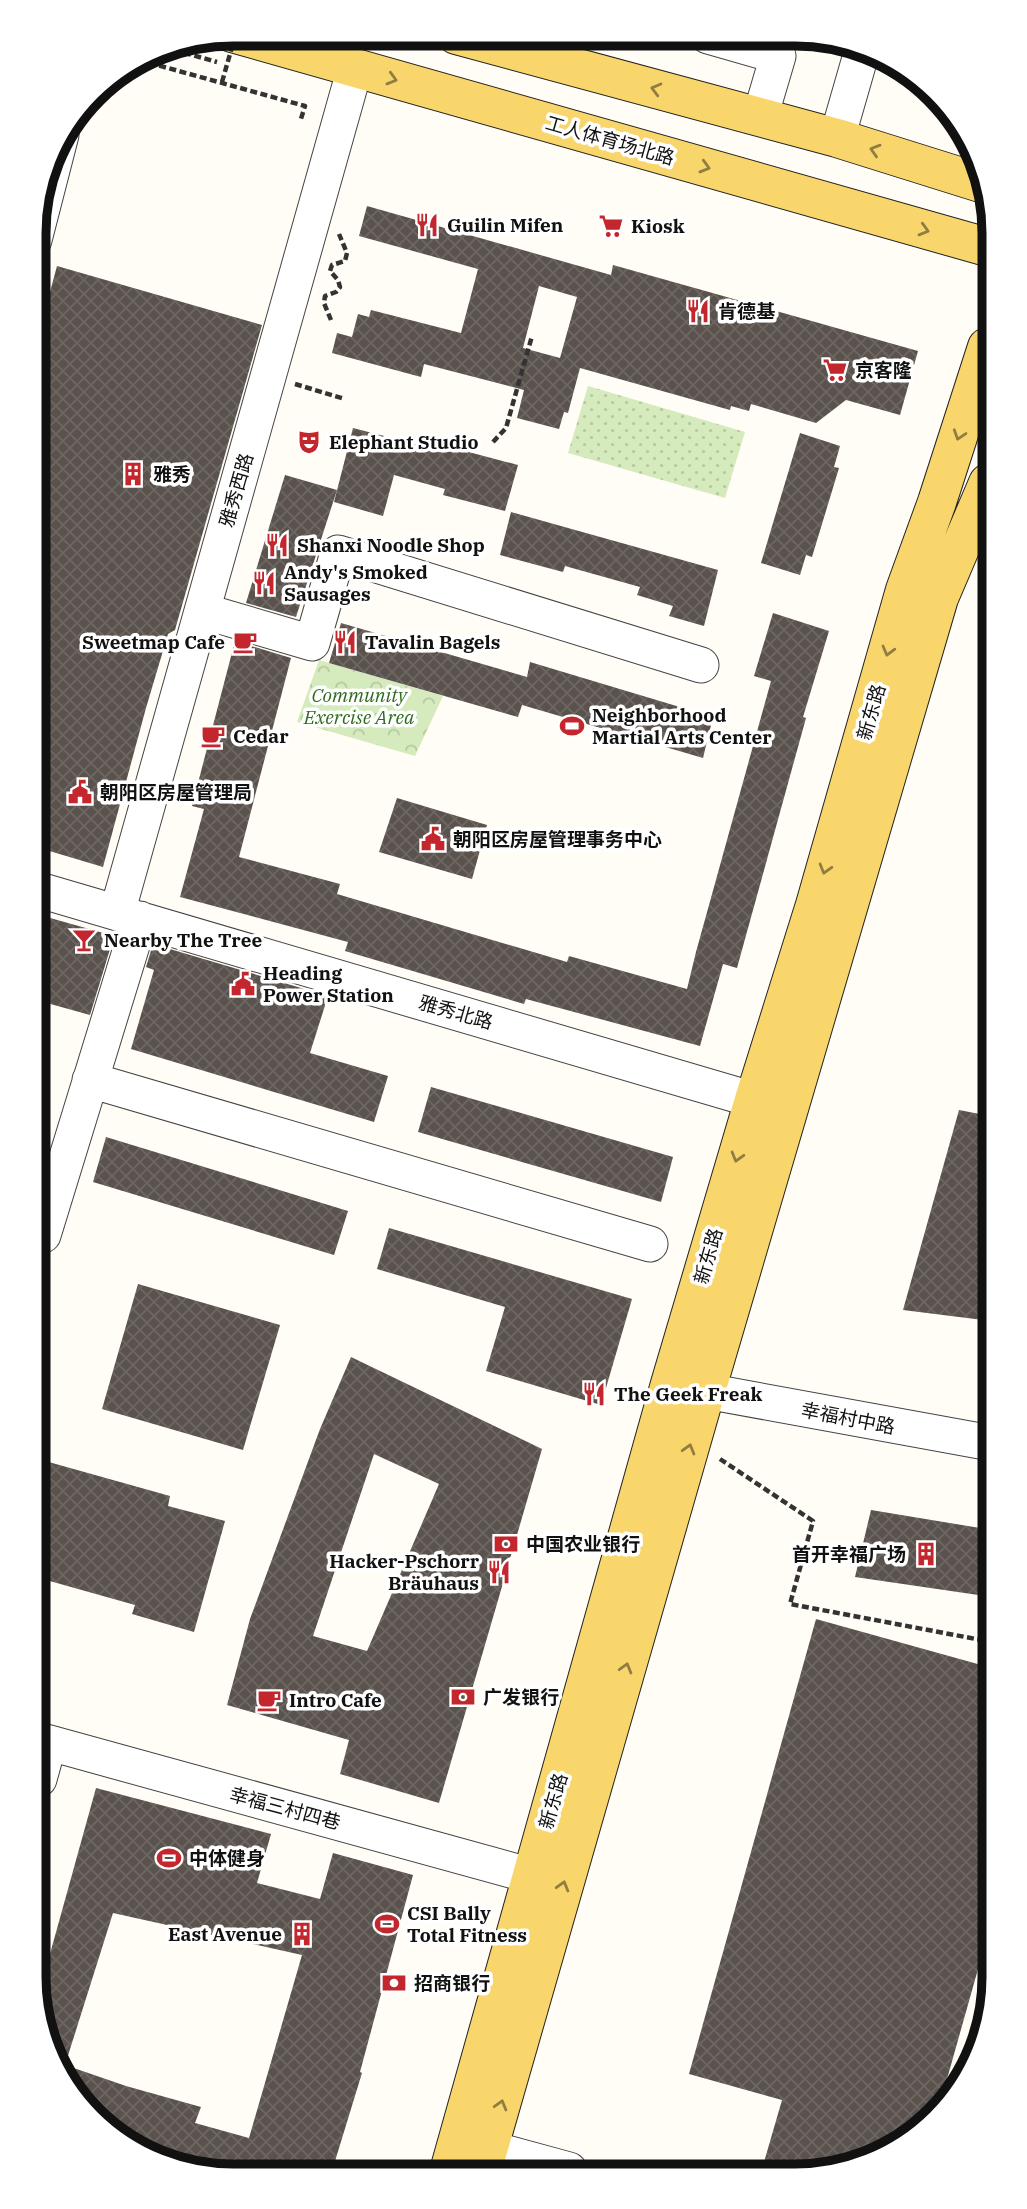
<svg xmlns="http://www.w3.org/2000/svg" width="1027" height="2209" viewBox="0 0 1027 2209" font-family="'IBM Plex Serif','Noto Sans SC',serif">
<defs>
<pattern id="grass-dots" width="8" height="8" patternUnits="userSpaceOnUse" patternTransform="scale(1.75)"><rect width="8" height="8" fill="#d5ebbd"/><path d="M2 2h.1M6 6h.1" fill="none" stroke="#b6c8a1" stroke-width="1.8" stroke-linecap="round"/></pattern>
<pattern id="park-crowns" width="20" height="18" patternUnits="userSpaceOnUse" patternTransform="scale(1.75)"><rect width="20" height="18" fill="#d5ebbd"/><path d="M2 6a3 3 0 1 1 6 0M12 15a3 3 0 1 1 6 0" fill="none" stroke="#b6c8a1"/></pattern>
<pattern id="building-cross-hatch" width="8" height="8" patternUnits="userSpaceOnUse" patternTransform="scale(1.75)"><rect width="8" height="8" fill="#5a524d"/><path d="M0 0l8 8M0 8l8-8" fill="none" stroke="#6d6662"/></pattern>
</defs>
<rect width="100%" height="100%" fill="#fffdf5"/>
<path fill="url(#grass-dots)" d="M 588,386 L 745,432 L 725,498 L 568,453 Z"/>
<path fill="url(#park-crowns)" d="M 319,660 L 443,696 L 415,756 L 297,722 Z"/>
<path fill="url(#building-cross-hatch)" fill-rule="evenodd" d="M 367,206 L 611,275 L 613,265 L 918,351 L 900,415 L 846,400 L 816,423 L 751,404 L 749,411 L 731,406 L 730,410 L 580,368 L 568,413 L 564,412 L 559,429 L 517,418 L 524,390 L 424,364 L 421,377 L 332,353 L 337,333 L 352,337 L 358,314 L 369,317 L 371,310 L 461,333 L 478,269 L 359,236 ZM 539,286 L 577,297 L 560,358 L 523,348 Z
M 57,266 L 262,325 L 175,630 L 168,634 L 146,708 L 103,867 L 36,847 L 34,351 Z
M 353,428 L 419,445 L 420,439 L 518,465 L 505,511 L 443,495 L 445,489 L 394,475 L 383,516 L 334,502 Z
M 800,433 L 840,446 L 834,467 L 839,468 L 812,557 L 806,555 L 800,575 L 761,563 Z
M 285,475 L 337,490 L 296,617 L 246,603 Z
M 511,512 L 718,570 L 704,626 L 669,616 L 673,606 L 637,595 L 640,587 L 565,566 L 563,572 L 500,555 Z
M 773,613 L 829,631 L 803,717 L 806,718 L 737,968 L 723,964 L 700,1046 L 526,999 L 524,1004 L 345,951 L 348,942 L 180,897 L 204,809 L 192,806 L 235,641 L 291,658 L 239,857 L 340,884 L 337,894 L 567,962 L 569,956 L 687,989 L 696,952 L 771,681 L 754,676 Z
M 341,623 L 527,677 L 530,662 L 713,717 L 703,758 L 522,705 L 518,717 L 329,663 Z
M 397,798 L 487,825 L 472,879 L 379,852 Z
M 36,914 L 114,936 L 90,1015 L 36,1000 Z
M 153,944 L 328,996 L 310,1053 L 388,1076 L 374,1122 L 131,1049 L 154,970 L 146,967 Z
M 431,1087 L 673,1157 L 661,1202 L 418,1132 Z
M 959,1110 L 990,1116 L 991,1321 L 903,1310 Z
M 106,1137 L 348,1211 L 334,1255 L 93,1182 Z
M 389,1228 L 632,1299 L 601,1405 L 486,1371 L 505,1307 L 377,1269 Z
M 138,1284 L 280,1325 L 243,1450 L 102,1409 Z
M 351,1357 L 542,1449 L 439,1803 L 340,1774 L 349,1740 L 227,1705 L 250,1619 L 320,1429 ZM 374,1454 L 439,1484 L 367,1651 L 313,1636 Z
M 38,1459 L 170,1496 L 168,1506 L 225,1521 L 194,1632 L 132,1614 L 135,1605 L 39,1578 Z
M 871,1510 L 992,1530 L 992,1597 L 855,1577 Z
M 816,1619 L 992,1668 L 993,1916 L 938,2111 L 846,2169 L 762,2169 L 782,2100 L 689,2074 Z
M 96,1788 L 271,1834 L 257,1883 L 320,1899 L 333,1853 L 413,1875 L 360,2072 L 362,2073 L 332,2171 L 194,2172 L 107,2129 L 111,2120 L 94,2114 L 40,2028 L 40,1990 ZM 113,1913 L 302,1955 L 249,2138 L 195,2123 L 201,2107 L 126,2086 L 65,2065 Z"/>
<g fill="none" stroke-linecap="round" stroke-linejoin="round">
<g stroke="#444" stroke-width="37">
<path id="minor" d="M 708,36 L 778,56 L 760,117
M 837,138 L 862,51
M 34,240 L 61,135
M 203,611 L 312,643 L 338,553 L 701,665
M 36,889 L 754,1100
M 117,913 L 355,68
M 90,1080 L 650,1244
M 43,1235 L 140,919
M 706,1391 L 991,1443
M 39,1740 L 532,1876
M 39,1779 L 49,1743
M 488,2148 L 569,2170"/>
</g>
<g stroke="#222" stroke-width="40">
<path id="major" d="M 232,33 L 987,247
M 456,35 L 837,138 L 987,185
M 449,2171 L 670,1384 L 754,1100 L 815,905 L 905,590 L 937,502 L 987,347
M 482,2171 L 706,1391 L 939,598 L 988,483"/>
</g>
<path stroke="#333" stroke-width="4.5" stroke-dasharray="7 3.5" stroke-linecap="butt" d="M 164,47 L 217,62
M 139,60 L 305,106 L 300,122
M 331,320 L 324,303 L 325,296 L 336,292 L 340,287 L 338,280 L 330,271 L 332,265 L 345,261 L 347,253 L 339,234
M 295,384 L 345,399
M 493,442 L 506,428 L 532,336
M 720,1459 L 813,1521 L 790,1604 L 992,1642"/>
<use href="#minor" stroke="#fff" stroke-width="35"/>
<use href="#major" stroke="#f9d66b" stroke-width="38"/>
<path stroke="#333" stroke-width="4.5" stroke-dasharray="7 3.5" stroke-linecap="butt" d="M 222,82 L 236,33"/>
</g>
<defs><path id="oneway-chevron" d="M-2-3.5L2.5 0L-2 3.5" fill="none" stroke-width="1.6" stroke-linecap="round" stroke-linejoin="round" transform="scale(1.75)"/></defs>
<g stroke="#917d42">
<use href="#oneway-chevron" transform="translate(392 79) rotate(16)"/>
<use href="#oneway-chevron" transform="translate(656 89) rotate(-165)"/>
<use href="#oneway-chevron" transform="translate(875 150) rotate(-163)"/>
<use href="#oneway-chevron" transform="translate(705 167) rotate(16)"/>
<use href="#oneway-chevron" transform="translate(924 230) rotate(16)"/>
<use href="#oneway-chevron" transform="translate(959 435) rotate(108)"/>
<use href="#oneway-chevron" transform="translate(888 651) rotate(105)"/>
<use href="#oneway-chevron" transform="translate(825 869) rotate(106)"/>
<use href="#oneway-chevron" transform="translate(737 1157) rotate(106)"/>
<use href="#oneway-chevron" transform="translate(689 1449) rotate(-74)"/>
<use href="#oneway-chevron" transform="translate(626 1668) rotate(-74)"/>
<use href="#oneway-chevron" transform="translate(563 1886) rotate(-74)"/>
<use href="#oneway-chevron" transform="translate(501 2105) rotate(-74)"/>
</g>
<defs>
<g id="restaurant-bare" transform="scale(1.89)"><path d="M-5-6h1v4h1v-4h1v4h1v-4h1v5L-1.5 .5V6h-2V.5L-5-1ZM5-6V6H3V1.5H1.5Q1.5-4 5-6Z" fill="#c4262e" stroke="#fff" stroke-width="2.5" paint-order="stroke"/></g>
<g id="supermarket-bare" transform="scale(1.89)"><path d="M-6-5.5h2.5l.6 2H6L4.5 2H-2.5L-4.4-4H-6ZM-1.5 3.2a1.3 1.3 0 1 0 .1 0ZM3 3.2a1.3 1.3 0 1 0 .1 0Z" fill="#c4262e" stroke="#fff" stroke-width="2.5" paint-order="stroke"/></g>
<g id="theatre-bare" transform="scale(1.89)"><path d="M-5-5.5Q0-4 5-5.5V0Q5 5 0 6Q-5 5-5 0ZM-3.3-2.5H-1v1.5H-3.3ZM1-2.5H3.3v1.5H1ZM-2.8 1Q0 5.5 2.8 1Z" fill="#c4262e" stroke="#fff" stroke-width="2.5" paint-order="stroke"/></g>
<g id="building-bare" transform="scale(1.89)"><path d="M-4-6H4V6H1V3H-1V6H-4ZM-2.5-4.3h1.7v1.8h-1.7ZM.8-4.3h1.7v1.8H.8ZM-2.5-1h1.7V.8h-1.7ZM.8-1h1.7V.8H.8Z" fill="#c4262e" stroke="#fff" stroke-width="2.5" paint-order="stroke"/></g>
<g id="cafe-bare" transform="scale(1.89)"><path d="M-5.5-4.5H6V0H3Q3 3.5 0 3.5H-2.5Q-5.5 3.5-5.5 0ZM3-3.2v2h1.7v-2ZM-6 4.5H4V6H-6Z" fill="#c4262e" stroke="#fff" stroke-width="2.5" paint-order="stroke"/></g>
<g id="stadium-bare" transform="scale(1.89)"><path d="M0-5a6.5 5 0 1 0 0 10a6.5 5 0 1 0 0-10ZM-3.5-1.8h7v3.6h-7Z" fill="#c4262e" stroke="#fff" stroke-width="2.5" paint-order="stroke"/></g>
<g id="civic-bare" transform="scale(1.89)"><path d="M-.6-6.5H3V-4.5H.6V-3L4-1V1h2V6H-6V1h2V-1L-.6-3ZM-1.2 2.5V6h2.4V2.5Z" fill="#c4262e" stroke="#fff" stroke-width="2.5" paint-order="stroke"/></g>
<g id="bar-bare" transform="scale(1.89)"><path d="M-6-5H6L.8 .8V4.5H3.5V6h-7V4.5H-.8V.8Z" fill="#c4262e" stroke="#fff" stroke-width="2.5" paint-order="stroke"/></g>
<g id="bank-bare" transform="scale(1.89)"><path d="M-6-4H6V4H-6ZM0-2.3a2.3 2.3 0 1 0 0 4.6a2.3 2.3 0 1 0 0-4.6Z" fill="#c4262e" stroke="#fff" stroke-width="2.5" paint-order="stroke"/></g>
</defs>
<g fill-rule="evenodd">
<use href="#restaurant-bare" x="427" y="225"/>
<use href="#supermarket-bare" x="611" y="226"/>
<use href="#restaurant-bare" x="698" y="311"/>
<use href="#supermarket-bare" x="835" y="370"/>
<use href="#theatre-bare" x="309" y="442"/>
<use href="#building-bare" x="133" y="474"/>
<use href="#restaurant-bare" x="277" y="545"/>
<use href="#restaurant-bare" x="264" y="583"/>
<use href="#cafe-bare" x="245" y="642"/>
<use href="#restaurant-bare" x="345" y="642"/>
<use href="#stadium-bare" x="572" y="726"/>
<use href="#cafe-bare" x="213" y="736"/>
<use href="#civic-bare" x="80" y="792"/>
<use href="#civic-bare" x="433" y="839"/>
<use href="#bar-bare" x="84" y="940"/>
<use href="#civic-bare" x="243" y="984"/>
<use href="#restaurant-bare" x="594" y="1394"/>
<use href="#bank-bare" x="506" y="1544"/>
<use href="#building-bare" x="926" y="1554"/>
<use href="#restaurant-bare" x="499" y="1572"/>
<use href="#bank-bare" x="463" y="1697"/>
<use href="#cafe-bare" x="269" y="1700"/>
<use href="#stadium-bare" x="169" y="1858"/>
<use href="#stadium-bare" x="387" y="1924"/>
<use href="#building-bare" x="302" y="1934"/>
<use href="#bank-bare" x="394" y="1983"/>
</g>
<g text-anchor="middle" dominant-baseline="central" stroke-width="7" stroke-linejoin="round" paint-order="stroke">
<g font-size="19" fill="#111" stroke="#fff">
<text transform="translate(610 140) rotate(16)">工人体育场北路</text>
<text transform="translate(236 490) rotate(-74)">雅秀西路</text>
<text transform="translate(871 712) rotate(-74)">新东路</text>
<text transform="translate(456 1012) rotate(16)">雅秀北路</text>
<text transform="translate(708 1256) rotate(-74)">新东路</text>
<text transform="translate(848 1418) rotate(11)">幸福村中路</text>
<text transform="translate(553 1801) rotate(-74)">新东路</text>
<text transform="translate(285 1808) rotate(15)">幸福三村四巷</text>
</g>
<g font-size="19" font-weight="bold" fill="#111" stroke="#fff" text-anchor="start">
<text x="447" y="225">Guilin Mifen</text>
<text x="631" y="226">Kiosk</text>
<text x="718" y="311">肯德基</text>
<text x="855" y="370">京客隆</text>
<text x="329" y="442">Elephant Studio</text>
<text x="153" y="474">雅秀</text>
<text x="297" y="545">Shanxi Noodle Shop</text>
<text x="284" y="572">Andy's Smoked<tspan x="284" dy="22">Sausages</tspan></text>
<text x="225" y="642" text-anchor="end">Sweetmap Cafe</text>
<text x="365" y="642">Tavalin Bagels</text>
<text x="592" y="715">Neighborhood<tspan x="592" dy="22">Martial Arts Center</tspan></text>
<text x="233" y="736">Cedar</text>
<text x="100" y="792">朝阳区房屋管理局</text>
<text x="453" y="839">朝阳区房屋管理事务中心</text>
<text x="104" y="940">Nearby The Tree</text>
<text x="263" y="973">Heading<tspan x="263" dy="22">Power Station</tspan></text>
<text x="614" y="1394">The Geek Freak</text>
<text x="526" y="1544">中国农业银行</text>
<text x="906" y="1554" text-anchor="end">首开幸福广场</text>
<text x="479" y="1561" text-anchor="end">Hacker-Pschorr<tspan x="479" dy="22">Bräuhaus</tspan></text>
<text x="483" y="1697">广发银行</text>
<text x="289" y="1700">Intro Cafe</text>
<text x="189" y="1858">中体健身</text>
<text x="407" y="1913">CSI Bally<tspan x="407" dy="22">Total Fitness</tspan></text>
<text x="282" y="1934" text-anchor="end">East Avenue</text>
<text x="414" y="1983">招商银行</text>
</g>
<g font-size="19" font-style="italic" fill="#2f6b1f" stroke="#fff">
<text x="359" y="695">Community<tspan x="359" dy="22">Exercise Area</tspan></text>
</g>
</g>
<path d="M0 0H1027V2209H0ZM233 46H795A187 187 0 0 1 982 233V1977A187 187 0 0 1 795 2164H233A187 187 0 0 1 46 1977V233A187 187 0 0 1 233 46Z" fill="#fff" fill-rule="evenodd"/>
<path fill="none" stroke="#111" stroke-width="9" d="M233 46H795A187 187 0 0 1 982 233V1977A187 187 0 0 1 795 2164H233A187 187 0 0 1 46 1977V233A187 187 0 0 1 233 46Z"/>
</svg>
